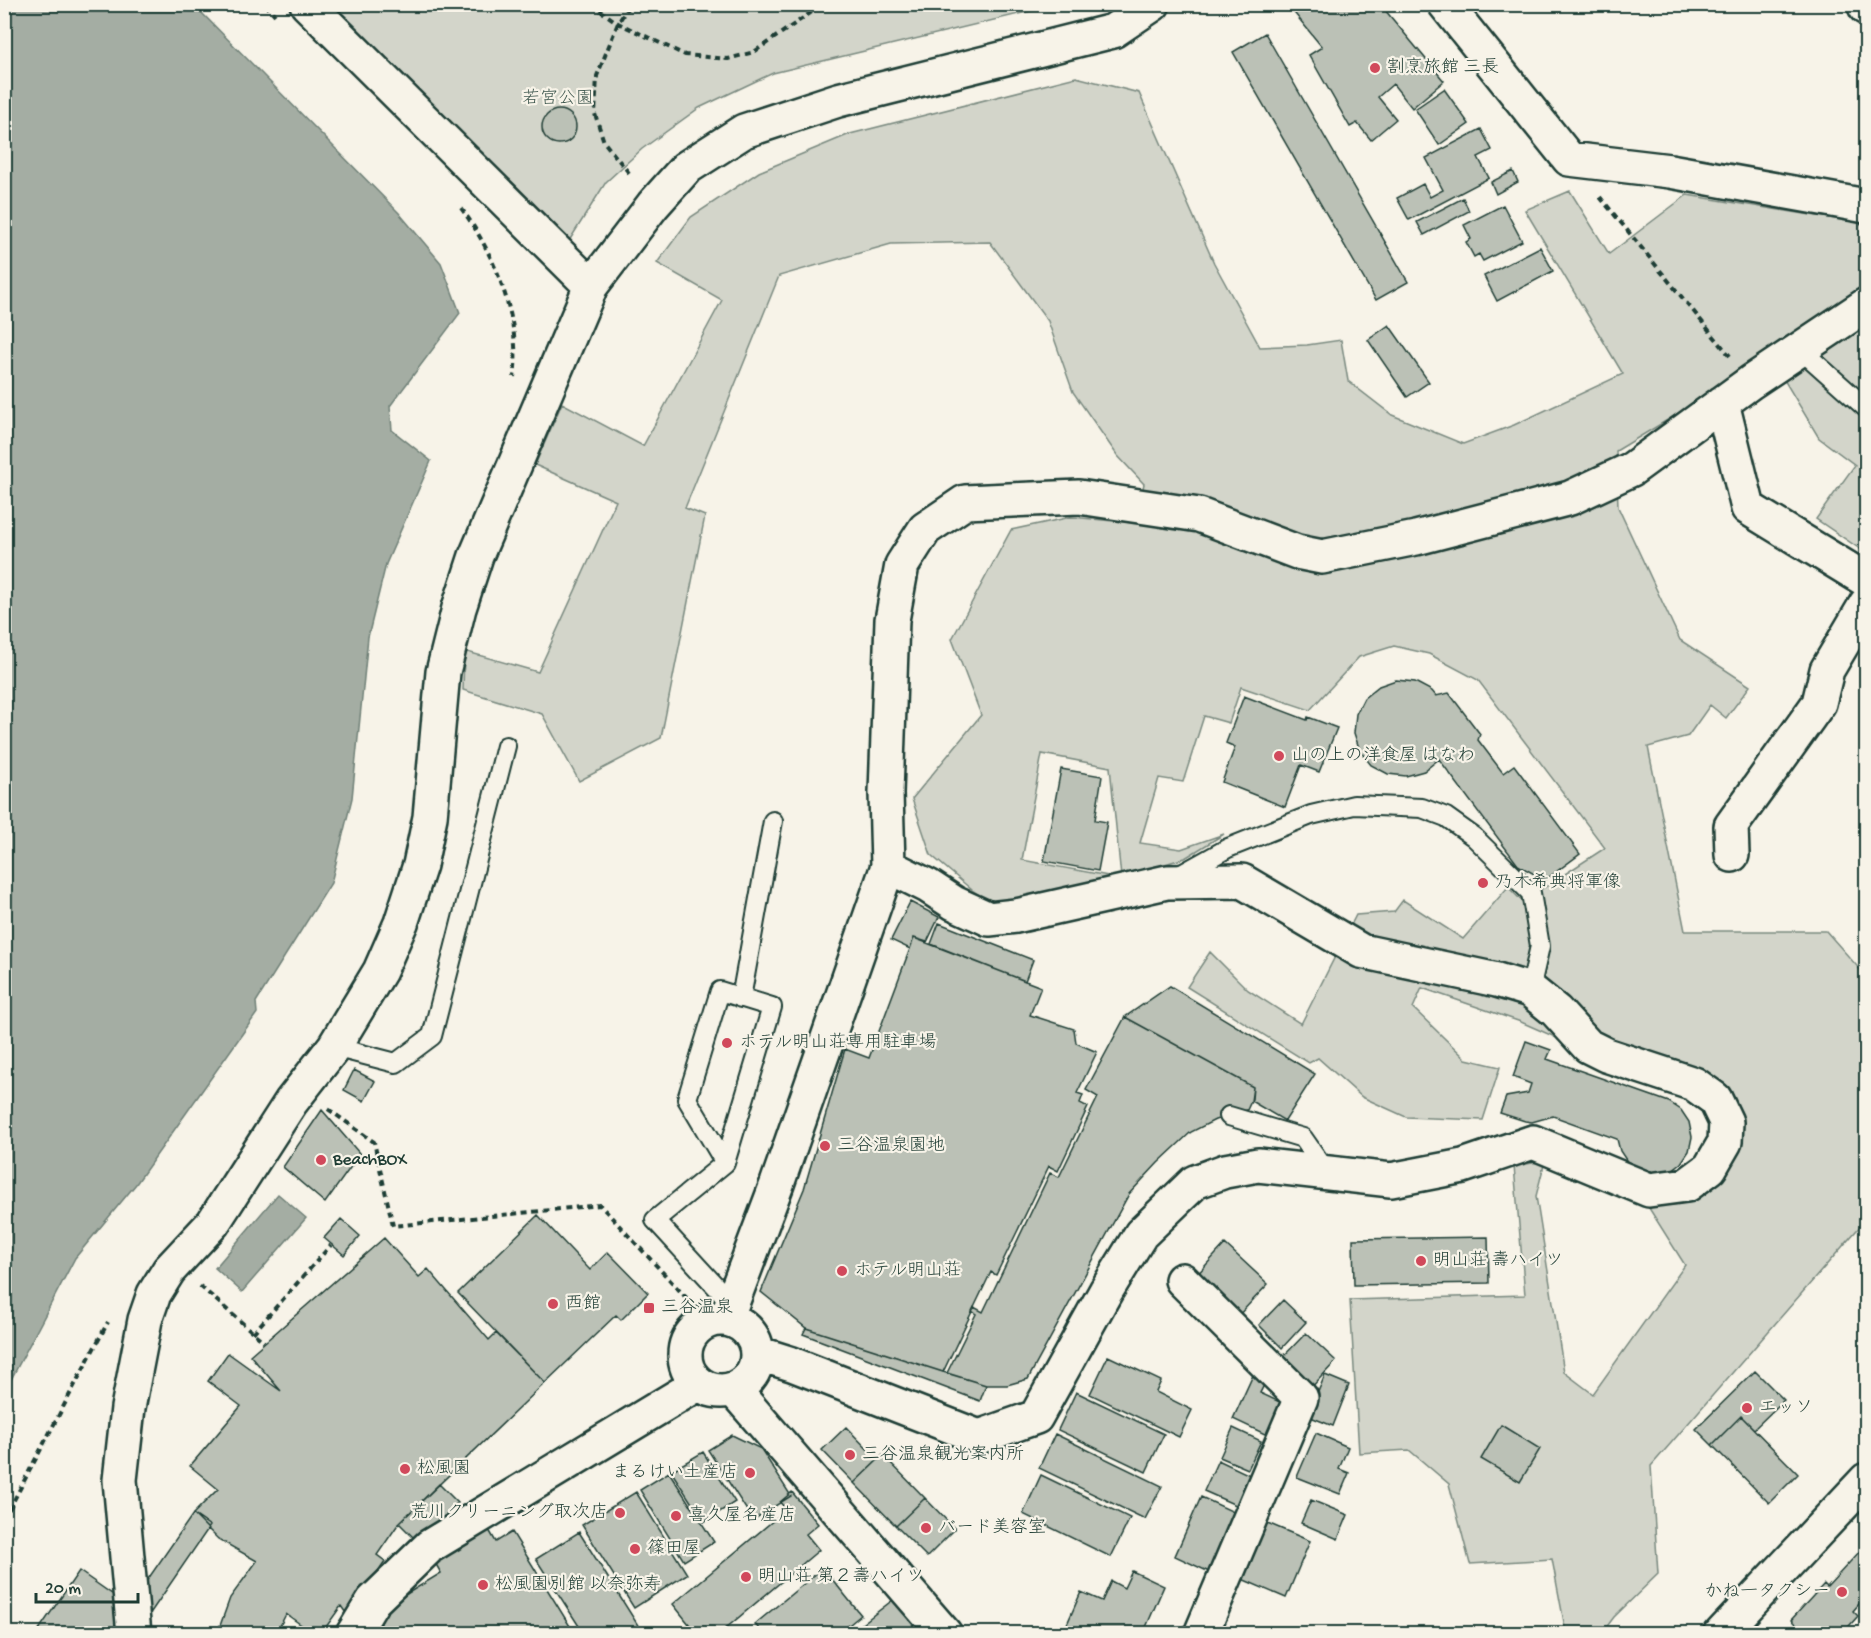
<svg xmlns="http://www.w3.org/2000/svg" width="1871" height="1638" viewBox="0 0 1871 1638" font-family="'Gochi Hand','Klee One',sans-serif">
<rect width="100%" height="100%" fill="#f7f3e8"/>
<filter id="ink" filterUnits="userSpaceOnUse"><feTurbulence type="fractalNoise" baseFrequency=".0167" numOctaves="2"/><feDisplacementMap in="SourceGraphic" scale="12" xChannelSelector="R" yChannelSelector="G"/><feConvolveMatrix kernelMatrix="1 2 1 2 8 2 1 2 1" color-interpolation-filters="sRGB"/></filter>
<g filter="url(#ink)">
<path fill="#d3d5ca" stroke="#79897f" stroke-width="1.5" d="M 329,5 L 1056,5 L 773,73 L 699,108 L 642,149 L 606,182 L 569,241 Z
M 1076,77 L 1139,93 L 1214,263 L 1260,347 L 1307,345 L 1341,340 L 1348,381 L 1392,415 L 1463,444 L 1514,425 L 1623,374 L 1525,210 L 1570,191 L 1609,254 L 1687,195 L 1866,224 L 1866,553 L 1816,519 L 1855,465 L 1819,438 L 1768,353 L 1726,389 L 1679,413 L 1616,451 L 1618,507 L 1680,640 L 1750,686 L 1726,718 L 1710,705 L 1688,736 L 1648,747 L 1685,931 L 1826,931 L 1863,973 L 1866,972 L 1866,1222 L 1863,1223 L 1651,1466 L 1658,1574 L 1614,1617 L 1602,1633 L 1566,1633 L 1552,1559 L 1470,1564 L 1449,1484 L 1409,1450 L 1359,1453 L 1350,1300 L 1525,1295 L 1514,1166 L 1545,1161 L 1536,1196 L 1564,1372 L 1593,1394 L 1685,1265 L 1647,1205 C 1657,1205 1669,1206 1680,1204 C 1711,1197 1727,1168 1742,1143 L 1737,1114 L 1728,1088 L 1700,1069 L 1628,1044 L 1595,1036 L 1570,1005 L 1555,1037 L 1521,1022 L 1422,988 L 1413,1008 L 1466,1059 L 1500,1067 L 1483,1120 L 1406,1117 L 1362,1097 L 1318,1058 L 1309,1063 L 1187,987 L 1210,952 L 1248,990 L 1301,1024 L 1356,915 L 1394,912 L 1403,900 L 1463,939 L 1508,887 L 1520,899 L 1545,887 L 1605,848 L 1478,680 L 1429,654 L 1394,646 L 1359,657 L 1310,710 L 1241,687 L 1229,723 L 1204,716 L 1183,782 L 1159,778 L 1140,843 L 1181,849 L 1224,834 L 1185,858 L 1121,877 L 1110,767 L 1042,754 L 1022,860 L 1119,878 L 1073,894 L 990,902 L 972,890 L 931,855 L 912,799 L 981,715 L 952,639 L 1011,530 L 1071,517 L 1134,523 L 1144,484 L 1117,455 L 1073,392 L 1048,321 L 990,242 L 891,244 L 779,276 L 685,508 L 705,516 L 661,738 L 579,781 L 542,714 L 463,690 L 464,651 L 538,672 L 616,501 L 535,465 L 562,403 L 643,446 L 722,300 L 657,263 L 691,217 L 759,172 L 850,134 Z"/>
<path fill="#a4ada3" stroke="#6f8077" stroke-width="1.5" d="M 5,4 L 194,5 L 399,213 L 441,263 L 460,313 L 390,406 L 392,430 L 431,461 L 386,564 L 368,637 L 352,798 L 331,883 L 256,1002 L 257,1013 L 136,1184 L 75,1258 L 5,1391 Z
M 278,1194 L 306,1218 L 242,1292 L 215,1268 Z"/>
<path fill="#bbc1b6" stroke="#1f3d34" stroke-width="1.5" d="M 1287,4 L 1380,4 L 1444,81 L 1412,108 L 1393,84 L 1378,97 L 1396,119 L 1371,140 L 1357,123 L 1350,127 L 1309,55 L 1322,47 Z
M 1265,33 L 1408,282 L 1376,300 L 1233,52 Z
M 1444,89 L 1469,124 L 1439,145 L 1415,109 Z
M542 127a17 17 0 1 1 34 0a17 17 0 1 1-34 0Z
M 1481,129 L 1492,150 L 1478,157 L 1489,178 L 1409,220 L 1397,198 L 1423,184 L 1430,197 L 1443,190 L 1426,158 Z
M 1513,171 L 1518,182 L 1496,194 L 1491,182 Z
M 1463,198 L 1469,211 L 1424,235 L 1417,222 Z
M 1503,205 L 1522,241 L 1483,261 L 1479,254 L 1474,257 L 1466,242 L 1471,239 L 1464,225 Z
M 1540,247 L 1553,271 L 1497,301 L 1484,276 Z
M 1389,325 L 1429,382 L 1407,397 L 1368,340 Z
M 1396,680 L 1415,682 L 1432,691 L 1436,696 L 1449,693 L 1480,734 L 1478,740 L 1503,773 L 1514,765 L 1580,854 L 1545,880 L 1518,865 L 1439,759 L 1424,771 L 1406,776 L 1388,774 L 1371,765 L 1360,751 L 1354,733 L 1356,714 L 1364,698 L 1379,686 Z
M 1244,696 L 1307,720 L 1308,717 L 1337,728 L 1319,772 L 1301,765 L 1285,807 L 1222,782 L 1235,747 L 1226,743 Z
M 1061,769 L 1102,776 L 1095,820 L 1107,822 L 1098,871 L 1044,861 Z
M 910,902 L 939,917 L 927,942 L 914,938 L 910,949 L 891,940 Z
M 939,923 L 1033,960 L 1025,981 L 931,944 Z
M 914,938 L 1041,987 L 1030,1015 L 1074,1029 L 1076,1043 L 1097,1052 L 1077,1093 L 1083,1095 L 1080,1103 L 1088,1107 L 1058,1171 L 1049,1166 L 996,1275 L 991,1272 L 943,1372 L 806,1328 L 761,1292 L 804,1189 L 845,1049 L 869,1058 Z
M 1170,986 L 1315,1074 L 1285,1121 L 1251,1101 L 1253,1087 L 1125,1017 Z
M 1125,1017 L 1253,1087 L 1252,1099 L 1247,1110 L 1215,1120 L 1191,1132 L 1158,1163 L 1129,1194 L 1028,1379 L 1007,1385 L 986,1385 L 947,1373 L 976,1314 L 972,1311 L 974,1307 L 983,1312 L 1050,1173 L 1059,1177 L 1098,1097 L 1086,1090 Z
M 1526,1041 L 1551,1050 L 1547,1059 L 1669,1102 L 1681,1110 L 1689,1122 L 1692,1137 L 1689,1151 L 1681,1163 L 1669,1172 L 1654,1174 L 1640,1171 L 1628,1163 L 1620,1151 L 1617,1139 L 1553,1116 L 1532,1122 L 1525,1121 L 1500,1113 L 1506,1097 L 1528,1093 L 1531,1084 L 1513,1077 Z
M 354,1070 L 375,1081 L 364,1101 L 344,1090 Z
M 322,1110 L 360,1154 L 325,1203 L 283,1167 Z
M 538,1215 L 590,1270 L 608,1252 L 648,1293 L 621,1320 L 616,1315 L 545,1383 L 458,1293 Z
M 341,1219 L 360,1236 L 344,1255 L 324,1238 Z
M 1488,1237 L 1489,1283 L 1354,1285 L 1353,1239 Z
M 384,1238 L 419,1277 L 428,1269 L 489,1340 L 496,1333 L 545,1383 L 399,1523 L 377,1555 L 385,1561 L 363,1593 L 350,1619 L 341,1606 L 321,1634 L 314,1634 L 286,1614 L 276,1634 L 217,1634 L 230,1598 L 257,1561 L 218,1539 L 193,1514 L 218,1489 L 190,1466 L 241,1406 L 208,1381 L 228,1353 L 281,1391 L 250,1355 Z
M 1225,1244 L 1268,1284 L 1237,1317 L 1195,1277 Z
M 1283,1300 L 1306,1322 L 1282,1348 L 1259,1325 Z
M 806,1328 L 943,1372 L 986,1385 L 980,1401 L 803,1334 Z
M 1306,1333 L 1336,1361 L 1308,1391 L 1278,1362 Z
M 1108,1356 L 1161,1381 L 1156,1392 L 1192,1410 L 1179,1437 L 1090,1394 Z
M 1755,1371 L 1784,1400 L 1754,1429 L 1741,1416 L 1712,1445 L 1696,1429 Z
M 1254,1373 L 1267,1379 L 1260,1393 L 1282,1403 L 1267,1435 L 1233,1419 Z
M 1325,1375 L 1349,1385 L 1333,1426 L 1308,1416 Z
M 1076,1392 L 1164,1434 L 1146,1472 L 1058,1430 Z
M 1741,1416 L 1798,1474 L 1769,1503 L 1712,1445 Z
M 1501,1425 L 1540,1449 L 1520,1482 L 1481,1459 Z
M 846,1427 L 878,1460 L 854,1483 L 822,1450 Z
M 1233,1428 L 1261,1441 L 1248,1469 L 1220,1457 Z
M 1316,1433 L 1348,1447 L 1339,1469 L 1349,1473 L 1340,1494 L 1297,1477 Z
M 1055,1434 L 1162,1486 L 1145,1519 L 1039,1468 Z
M 732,1435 L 761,1449 L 791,1496 L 753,1520 L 708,1450 Z
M 703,1452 L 735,1502 L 704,1522 L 671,1471 Z
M 883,1455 L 925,1498 L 896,1526 L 854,1483 Z
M 1218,1460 L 1252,1476 L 1238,1506 L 1204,1491 Z
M 669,1472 L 714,1542 L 684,1561 L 640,1490 Z
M 1041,1475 L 1130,1518 L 1111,1557 L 1023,1514 Z
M 439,1484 L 458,1503 L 418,1542 L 399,1523 Z
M 636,1492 L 687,1574 L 634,1608 L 582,1525 Z
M 792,1492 L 818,1524 L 806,1534 L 819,1550 L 719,1634 L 697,1634 L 673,1604 L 786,1510 L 780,1502 Z
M 1201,1497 L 1236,1513 L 1209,1572 L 1175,1556 Z
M 925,1498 L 955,1529 L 927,1557 L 896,1526 Z
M 1311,1500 L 1348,1515 L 1338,1539 L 1301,1523 Z
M 193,1514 L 210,1526 L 136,1634 L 110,1634 Z
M 1258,1519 L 1310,1541 L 1286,1598 L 1235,1576 Z
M 489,1530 L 496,1542 L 512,1532 L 573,1631 L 568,1634 L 377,1634 L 387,1606 L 441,1573 L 434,1561 Z
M 579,1532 L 641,1630 L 636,1634 L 584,1634 L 536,1559 Z
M 1860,1551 L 1864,1555 L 1866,1552 L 1866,1596 L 1853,1611 L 1858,1616 L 1842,1634 L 1806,1634 L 1791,1620 L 1824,1584 L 1827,1587 Z
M 823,1568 L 861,1615 L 838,1634 L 763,1634 L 755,1624 Z
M 79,1571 L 129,1606 L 110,1634 L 36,1634 Z
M 1132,1571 L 1164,1586 L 1143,1634 L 1069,1634 L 1064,1631 L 1081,1592 L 1102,1601 L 1111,1581 L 1124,1588 Z
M 894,1599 L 921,1634 L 849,1634 Z"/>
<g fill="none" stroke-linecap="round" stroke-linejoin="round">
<g stroke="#1f3d34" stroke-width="22">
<path id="service" d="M 1801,350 L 1866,408
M 1176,877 L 1228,848 L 1311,815 L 1354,805 L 1422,808 L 1446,817 L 1474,837 L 1531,893 L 1540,946 L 1530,990
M 741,998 L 773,821
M 334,1047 L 396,1063 L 432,1036 L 506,746
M 1229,1116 L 1303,1138 L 1328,1174
M 725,1163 L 687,1099 L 720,991 L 772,1007 L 725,1163 L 655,1220 L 732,1304"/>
</g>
<g stroke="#1f3d34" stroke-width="38">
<path id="minor" d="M 307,4 L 591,286
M 1445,4 L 1569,159 L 1670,171 L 1866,206
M 1722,403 L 1748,508 L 1866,580
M 1732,855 L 1731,826 L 1819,703 L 1827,670 L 1866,604
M 1182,1280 L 1301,1398 L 1201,1634
M685 1355a36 36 0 1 1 72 0a36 36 0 1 1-72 0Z
M 726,1319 L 777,1184 L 888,866 L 886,793 L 892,620 L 902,565 L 925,529 L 965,502 L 1079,497 L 1199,515 L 1297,552 L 1322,557 L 1416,538 L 1570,498 L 1632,469 L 1751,382 L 1866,305
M 757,1353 L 792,1364 L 979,1437 L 1036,1417 L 1106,1291 L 1141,1234 L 1195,1182 L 1225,1171 L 1258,1165 L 1391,1180 L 1463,1166 L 1533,1142 L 1649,1190 L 1687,1185 L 1710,1168 L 1725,1142 L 1726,1122 L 1715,1099 L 1694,1084 L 1606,1055 L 1588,1046 L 1556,1011 L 1530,990 L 1497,980 L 1361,951 L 1242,881 L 1167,882 L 1016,916 L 989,919 L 954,903 L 928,886 L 888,866
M 134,1634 L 120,1480 L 128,1408 L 145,1320 L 154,1294 L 169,1270 L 213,1223 L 291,1102 L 334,1047 L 380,971 L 401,923 L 420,865 L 430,817 L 443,672 L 459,608 L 476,556 L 591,286 L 653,205 L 686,168 L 744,131 L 838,100 L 1113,31 L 1153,4
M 353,1634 L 373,1601 L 430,1546 L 698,1384"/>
</g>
<g stroke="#1f3d34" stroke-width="38">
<path id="tertiary" d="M 1864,4 L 1866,8
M 734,1390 L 945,1634"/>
</g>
<g stroke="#1f3d34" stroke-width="38">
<path id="secondary" d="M 1721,1634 L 1866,1480"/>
</g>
<path stroke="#1f3d34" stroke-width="4" stroke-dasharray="6 4.5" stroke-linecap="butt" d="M 265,4 L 275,15
M 591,4 L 618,23 L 685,55 L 728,59 L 754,52 L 819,7 L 820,4
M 629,173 L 604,142 L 595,114 L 597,76 L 618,23 L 630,4
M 1600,197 L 1730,356
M 461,208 C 494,252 522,321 514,377
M 328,1109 L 374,1142 L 393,1226 L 600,1205 L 694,1306
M 200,1286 L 264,1342
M 253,1333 L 331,1245
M 4,1519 L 108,1322"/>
<use href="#service" stroke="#f7f3e8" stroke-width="18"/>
<use href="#minor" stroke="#f7f3e8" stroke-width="33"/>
<use href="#tertiary" stroke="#f7f3e8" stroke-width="33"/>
<use href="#secondary" stroke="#f7f3e8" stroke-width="33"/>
</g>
</g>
<g fill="#d1495b" stroke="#f7f3e8" stroke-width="2">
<circle cx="1375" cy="68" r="6"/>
<circle cx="1279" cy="756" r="6"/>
<circle cx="1483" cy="883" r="6"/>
<circle cx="727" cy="1043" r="6"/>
<circle cx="825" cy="1146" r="6"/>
<circle cx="321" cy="1160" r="6"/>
<circle cx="1421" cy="1261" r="6"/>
<circle cx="842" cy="1271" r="6"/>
<circle cx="553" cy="1304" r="6"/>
<rect x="643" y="1302" width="12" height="12" rx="3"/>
<circle cx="1747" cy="1408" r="6"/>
<circle cx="850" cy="1455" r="6"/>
<circle cx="405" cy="1469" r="6"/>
<circle cx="750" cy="1473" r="6"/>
<circle cx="620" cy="1513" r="6"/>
<circle cx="676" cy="1516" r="6"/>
<circle cx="926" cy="1528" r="6"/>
<circle cx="635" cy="1549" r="6"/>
<circle cx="746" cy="1577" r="6"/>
<circle cx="483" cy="1585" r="6"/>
<circle cx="1842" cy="1592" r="6"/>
</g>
<g text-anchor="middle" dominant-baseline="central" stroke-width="4.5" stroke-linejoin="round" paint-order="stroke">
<g font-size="18" fill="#1f3d34" stroke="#f7f3e8" text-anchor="start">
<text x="1387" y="68">割烹旅館 三長</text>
<text x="1291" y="756">山の上の洋食屋 はなわ</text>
<text x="1495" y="883">乃木希典将軍像</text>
<text x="739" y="1043">ホテル明山荘専用駐車場</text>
<text x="837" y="1146">三谷温泉園地</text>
<text x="333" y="1160">BeachBOX</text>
<text x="1433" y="1261">明山荘 壽ハイツ</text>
<text x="854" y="1271">ホテル明山荘</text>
<text x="565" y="1304">西館</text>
<text x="661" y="1308">三谷温泉</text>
<text x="1759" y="1408">エッソ</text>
<text x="862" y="1455">三谷温泉観光案内所</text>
<text x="417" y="1469">松風園</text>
<text x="738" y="1473" text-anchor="end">まるけい土産店</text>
<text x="608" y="1513" text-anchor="end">荒川クリーニング取次店</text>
<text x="688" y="1516">喜久屋名産店</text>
<text x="938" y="1528">バード美容室</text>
<text x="647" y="1549">篠田屋</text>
<text x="758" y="1577">明山荘 第２壽ハイツ</text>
<text x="495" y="1585">松風園別館 以奈弥寿</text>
<text x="1830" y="1592" text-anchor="end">かね一タクシー</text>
</g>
<g font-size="18" fill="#435b52" stroke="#f7f3e8">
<text x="558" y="99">若宮公園</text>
</g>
</g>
<rect width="1871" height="1638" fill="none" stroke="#f7f3e8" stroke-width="24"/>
<rect x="12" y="12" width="1847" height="1614" fill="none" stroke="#1f3d34" stroke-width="2" filter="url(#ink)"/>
<path d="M36 1593v9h102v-9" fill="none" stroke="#1f3d34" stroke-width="3"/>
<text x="45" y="1593" font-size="18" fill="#1f3d34" stroke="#f7f3e8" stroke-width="4.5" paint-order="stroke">20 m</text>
</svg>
